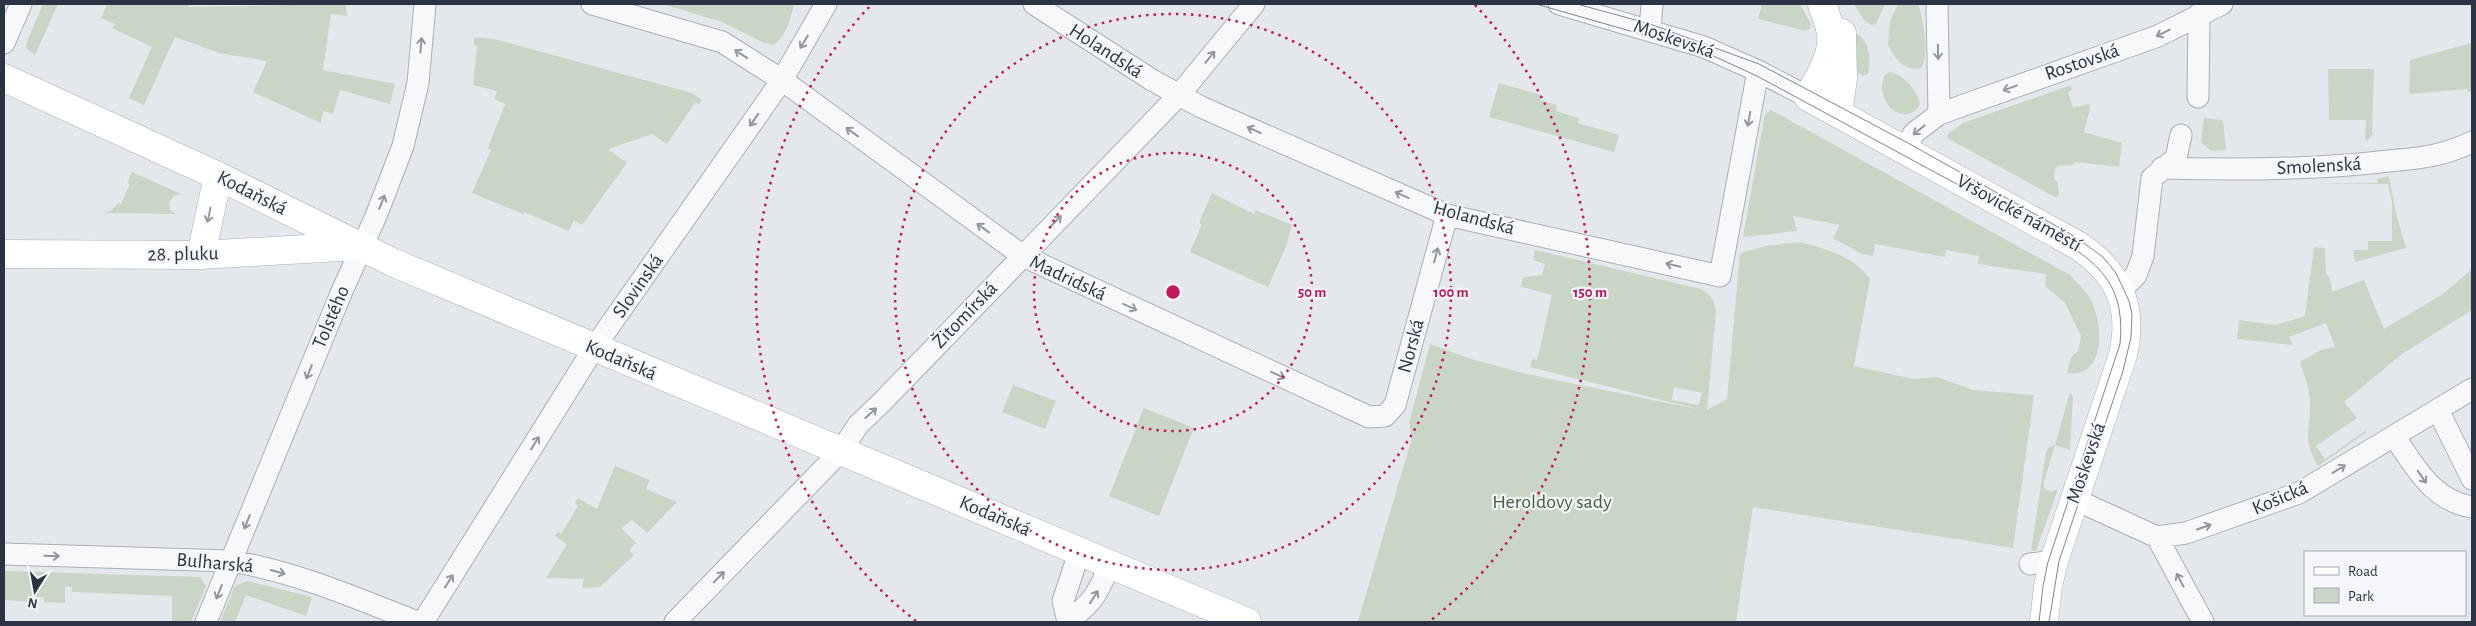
<svg xmlns="http://www.w3.org/2000/svg" width="2476" height="626" viewBox="0 0 2476 626" font-family="'Alegreya Sans',sans-serif">
<rect width="100%" height="100%" fill="#e4e7ec"/>
<path fill="#c9d6c5" fill-rule="evenodd" d="M 43,4 L 58,4 L 35,55 L 27,49 L 26,44 Z
M 107,4 L 188,4 L 189,7 L 346,4 L 347,16 L 331,14 L 323,70 L 395,84 L 390,104 L 340,90 L 333,114 L 323,111 L 321,123 L 253,92 L 267,61 L 219,53 L 175,37 L 144,105 L 129,98 L 152,47 L 112,28 L 115,24 L 101,18 Z
M 662,4 L 794,4 C 790,20 787,35 774,45 L 764,43 L 722,22 Z
M 1762,4 L 1800,4 L 1811,24 L 1810,29 L 1805,31 L 1758,19 Z
M 1854,4 L 1885,4 L 1876,24 L 1871,25 L 1863,19 Z
M 1898,4 L 1918,4 C 1923,18 1930,56 1921,68 C 1905,72 1894,58 1888,45 L 1890,22 Z
M 1858,34 C 1870,43 1871,61 1868,74 L 1863,76 L 1858,73 L 1855,66 L 1855,35 Z
M 474,37 L 494,39 L 692,93 L 702,100 L 700,104 L 695,103 L 667,144 L 652,134 L 608,149 L 627,163 L 582,225 L 574,220 L 569,231 L 524,212 L 523,214 L 472,193 L 491,150 L 488,148 L 505,104 L 494,99 L 497,91 L 473,85 L 477,46 L 474,45 Z
M 2471,43 L 2472,91 L 2468,92 L 2467,89 L 2409,94 L 2410,60 Z
M 2328,69 L 2374,69 L 2372,133 L 2374,133 L 2367,141 L 2365,140 L 2366,120 L 2329,120 Z
M 1889,72 C 1901,72 1919,92 1920,104 C 1907,128 1874,106 1884,76 Z
M 1499,83 L 1541,95 L 1540,100 L 1557,105 L 1556,111 L 1579,118 L 1578,123 L 1619,135 L 1614,152 L 1489,117 Z
M 2071,85 L 2072,90 L 2068,92 L 2073,108 L 2089,104 L 2090,108 L 2084,132 L 2122,143 L 2119,167 L 2076,162 L 2071,166 L 2062,165 L 2055,168 L 2054,179 L 2058,182 L 2059,196 L 2055,197 L 1947,138 L 1948,134 L 1963,123 Z
M 1771,110 L 2070,275 C 2078,284 2087,292 2092,302 C 2103,326 2106,379 2067,373 L 2071,357 L 2078,351 L 2081,336 L 2065,303 L 2045,286 L 2046,274 L 1978,264 L 1979,256 L 1946,250 L 1945,257 L 1875,244 L 1873,256 L 1862,254 L 1833,238 L 1840,225 L 1793,216 L 1797,231 L 1743,237 L 1765,114 Z
M 2204,118 L 2223,120 L 2226,150 L 2211,151 L 2201,142 Z
M 132,172 L 181,194 L 174,196 L 169,202 L 170,210 L 176,214 L 104,213 L 112,210 L 118,203 L 121,204 L 130,184 L 127,183 Z
M 2389,176 L 2397,217 L 2406,248 L 2355,262 L 2353,250 L 2368,250 L 2368,241 L 2392,241 L 2392,203 L 2388,184 L 2307,184 L 2378,183 L 2377,179 Z
M 1212,193 L 1254,214 L 1256,210 L 1292,225 L 1286,247 L 1268,287 L 1190,252 L 1202,224 L 1199,223 Z
M 1799,242 C 1824,248 1854,256 1870,279 L 1854,366 L 1913,379 L 1937,377 L 1973,390 L 2034,395 L 2013,548 L 1753,507 L 1736,622 L 1358,621 L 1412,438 L 1409,423 L 1430,344 L 1471,359 L 1527,374 L 1706,411 L 1530,367 L 1532,359 L 1537,360 L 1552,295 L 1518,286 L 1521,286 L 1523,277 L 1542,275 L 1545,264 L 1533,260 L 1535,250 L 1701,289 C 1711,295 1715,300 1716,312 L 1707,410 L 1727,399 L 1740,253 L 1766,246 ZM 1674,387 L 1702,393 L 1699,405 L 1672,400 Z
M 2314,247 L 2325,248 L 2326,274 L 2330,278 L 2332,292 L 2364,280 L 2384,329 L 2443,294 L 2472,269 L 2472,310 L 2402,354 L 2344,402 L 2357,418 L 2316,446 L 2325,459 L 2365,431 L 2367,432 L 2318,466 C 2302,437 2310,436 2310,407 C 2311,392 2304,376 2300,362 L 2321,350 L 2335,347 L 2326,323 L 2289,337 L 2293,345 L 2237,339 L 2239,320 L 2276,325 L 2305,316 Z
M 1013,385 L 1056,401 L 1045,429 L 1002,412 Z
M 2070,392 L 2073,397 L 2070,450 L 2055,445 L 2043,485 L 2045,489 L 2050,492 L 2058,489 L 2036,551 L 2031,550 L 2046,452 L 2049,447 L 2055,445 Z
M 1144,408 L 1194,428 L 1159,516 L 1109,496 Z
M 615,466 L 650,480 L 646,489 L 677,502 L 647,533 L 632,520 L 621,528 L 636,543 L 629,550 L 634,555 L 600,587 L 582,588 L 584,579 L 546,578 L 567,544 L 555,536 L 558,532 L 561,534 L 578,506 L 575,503 L 578,498 L 597,509 Z
M 4,571 L 200,577 L 206,586 L 191,622 L 172,622 L 172,596 L 72,592 L 72,587 L 65,587 L 65,603 L 44,602 L 44,597 L 38,597 L 37,602 L 4,600 Z
M 247,581 L 312,597 L 306,616 L 246,595 L 235,622 L 220,622 L 235,586 Z"/>
<g fill="none" stroke-linecap="round" stroke-linejoin="round">
<g stroke="#a9aeb7" stroke-width="23">
<path id="street" d="M 592,4 L 722,42 L 782,80 L 1023,256 L 1369,417 L 1385,416 L 1395,405 L 1447,215
M 1034,4 L 1152,80 L 1201,107 L 1447,215 L 1720,276 L 1758,71
M 1559,4 L 1704,47 L 1758,71 L 1808,97
M 1937,4 L 1939,114
M 1650,30 L 1652,4
M 4,43 L 21,4
M 2198,97 L 2199,14
M 1905,150 L 1914,133 L 1939,114 L 2158,36 L 2222,4
M 2162,168 C 2234,170 2307,170 2380,162 C 2415,158 2439,158 2472,142
M 2120,291 L 2136,275 L 2143,256 L 2152,178 L 2176,158 L 2181,135
M 2438,410 L 2472,479
M 2394,436 C 2415,467 2433,501 2472,507
M 2074,499 L 2157,537 L 2186,533 L 2299,493 L 2472,389
M 2157,537 L 2203,622
M 4,554 L 231,561 C 296,572 356,598 417,622
M 2030,564 L 2054,561
M 1068,620 C 1093,604 1098,592 1110,565
M 206,622 L 342,291 L 376,216 L 403,146 L 418,83 L 425,4
M 423,622 L 594,348 L 782,80 L 826,4
M 675,622 L 841,451 L 858,425 L 881,403 L 1179,95 L 1254,4
M 1068,622 L 1063,601 L 1079,553"/>
</g>
<g stroke="#a9aeb7" stroke-width="29">
<path id="secondary" d="M 1822,4 C 1825,14 1830,24 1831,34 C 1834,55 1818,80 1808,97 L 2079,246 C 2119,274 2134,306 2123,355 L 2054,561 L 2048,586 L 2044,622
M 4,78 L 218,176 L 392,262 L 1247,622
M 1838,113 L 1843,78 L 1842,33
M 4,254 L 201,255 L 358,246
M 201,255 L 218,176"/>
</g>
<use href="#street" stroke="#f7f8fa" stroke-width="21"/>
<use href="#secondary" stroke="#fff" stroke-width="28"/>
<path stroke="#7d8696" stroke-width="1" d="M 1536,4 L 1707,53 L 1757,76 L 2062,241 C 2105,267 2125,291 2120,344 L 2048,562 L 2043,586 L 2039,622
M 1577,4 L 1650,24 L 1759,64 L 1908,143 L 2074,236 L 2103,257 L 2116,273 L 2129,301 L 2132,314 L 2131,337 L 2123,371 L 2059,561 L 2049,622"/>
</g>
<defs><path id="oneway-shaft" d="M-6 0H5M1.5-3L5.5 0L1.5 3" fill="none" stroke-width="1.6" stroke-linecap="round" stroke-linejoin="round" transform="scale(1.25)"/></defs>
<g stroke="#9196a0">
<use href="#oneway-shaft" transform="translate(2163 33) rotate(154)"/>
<use href="#oneway-shaft" transform="translate(804 42) rotate(121)"/>
<use href="#oneway-shaft" transform="translate(421 45) rotate(-85)"/>
<use href="#oneway-shaft" transform="translate(1938 52) rotate(89)"/>
<use href="#oneway-shaft" transform="translate(741 54) rotate(-147)"/>
<use href="#oneway-shaft" transform="translate(1210 57) rotate(-51)"/>
<use href="#oneway-shaft" transform="translate(2010 88) rotate(160)"/>
<use href="#oneway-shaft" transform="translate(1749 119) rotate(100)"/>
<use href="#oneway-shaft" transform="translate(754 120) rotate(125)"/>
<use href="#oneway-shaft" transform="translate(1254 130) rotate(-156)"/>
<use href="#oneway-shaft" transform="translate(1919 130) rotate(141)"/>
<use href="#oneway-shaft" transform="translate(852 132) rotate(-144)"/>
<use href="#oneway-shaft" transform="translate(1402 195) rotate(-156)"/>
<use href="#oneway-shaft" transform="translate(382 202) rotate(-68)"/>
<use href="#oneway-shaft" transform="translate(1056 221) rotate(-46)"/>
<use href="#oneway-shaft" transform="translate(983 228) rotate(-144)"/>
<use href="#oneway-shaft" transform="translate(1436 255) rotate(-75)"/>
<use href="#oneway-shaft" transform="translate(1673 265) rotate(-167)"/>
<use href="#oneway-shaft" transform="translate(1130 307) rotate(25)"/>
<use href="#oneway-shaft" transform="translate(309 372) rotate(112)"/>
<use href="#oneway-shaft" transform="translate(1278 375) rotate(25)"/>
<use href="#oneway-shaft" transform="translate(871 413) rotate(-42)"/>
<use href="#oneway-shaft" transform="translate(535 443) rotate(-58)"/>
<use href="#oneway-shaft" transform="translate(2339 469) rotate(-31)"/>
<use href="#oneway-shaft" transform="translate(2422 477) rotate(55)"/>
<use href="#oneway-shaft" transform="translate(247 522) rotate(112)"/>
<use href="#oneway-shaft" transform="translate(2204 527) rotate(-19)"/>
<use href="#oneway-shaft" transform="translate(52 556) rotate(2)"/>
<use href="#oneway-shaft" transform="translate(278 572) rotate(16)"/>
<use href="#oneway-shaft" transform="translate(719 577) rotate(-46)"/>
<use href="#oneway-shaft" transform="translate(2180 580) rotate(-118)"/>
<use href="#oneway-shaft" transform="translate(449 581) rotate(-58)"/>
<use href="#oneway-shaft" transform="translate(219 592) rotate(112)"/>
<use href="#oneway-shaft" transform="translate(1094 597) rotate(-58)"/>
</g>
<use stroke="#959aa2" href="#oneway-shaft" transform="translate(209 215) rotate(102)"/>
<g fill="none" stroke="#c2185b" stroke-width="2.5" stroke-dasharray="2.5 5">
<circle cx="1173" cy="292" r="139"/>
<circle cx="1173" cy="292" r="278"/>
<path d="M916 621A417 417 0 0 1 871 5M1475 5A417 417 0 0 1 1430 621"/>
</g>
<g text-anchor="middle" dominant-baseline="central" stroke-width="4.5" stroke-linejoin="round" paint-order="stroke">
<g font-size="20" fill="#2b3445" stroke="#f4f6f9">
<text transform="translate(1674 39) rotate(19)">Moskevská</text>
<text transform="translate(1106 51) rotate(33)">Holandská</text>
<text transform="translate(2082 62) rotate(-19)">Rostovská</text>
<text transform="translate(2319 166) rotate(-3)">Smolenská</text>
<text transform="translate(252 193) rotate(27)">Kodaňská</text>
<text transform="translate(2019 213) rotate(29)">Vršovické náměstí</text>
<text transform="translate(1474 218) rotate(15)">Holandská</text>
<text transform="translate(183 254) rotate(-1)">28. pluku</text>
<text transform="translate(1068 278) rotate(25)">Madridská</text>
<text transform="translate(638 286) rotate(-55)">Slovinská</text>
<text transform="translate(965 315) rotate(-46)">Žitomírská</text>
<text transform="translate(331 317) rotate(-67)">Tolstého</text>
<text transform="translate(1411 346) rotate(-75)">Norská</text>
<text transform="translate(621 360) rotate(23)">Kodaňská</text>
<text transform="translate(2086 463) rotate(-71)">Moskevská</text>
<text transform="translate(2280 498) rotate(-23)">Košická</text>
<text transform="translate(995 516) rotate(23)">Kodaňská</text>
<text transform="translate(215 563) rotate(5)">Bulharská</text>
</g>
<g font-size="20" fill="#3f6138" stroke="#f4f6f9">
<text x="1552" y="502">Heroldovy sady</text>
</g>
</g>
<circle cx="1173" cy="292" r="8" fill="#c2185b" stroke="#f4f6f9" stroke-width="2.5"/>
<g font-size="15" text-anchor="middle" font-weight="bold" fill="#c2185b" stroke="#f4f6f9" stroke-width="4.5" stroke-linejoin="round" paint-order="stroke">
<text x="1312" y="297">50 m</text>
<text x="1451" y="297">100 m</text>
<text x="1590" y="297">150 m</text>
</g>
<rect width="2476" height="626" fill="none" stroke="#2b3445" stroke-width="10"/>
<rect x="2304" y="551" width="162" height="65" fill="#f4f6f9" stroke="#a4a8b1"/>
<rect x="2314" y="567" width="25" height="8" fill="#ffffff" stroke="#a4a8b1"/>
<text x="2348" y="576" font-size="15" fill="#2b3445">Road</text>
<rect x="2314" y="588" width="25" height="15" fill="#c9d6c5" stroke="#a4a8b1"/>
<text x="2348" y="601" font-size="15" fill="#2b3445">Park</text>
<g transform="translate(35 591) rotate(191)" stroke="#f4f6f9" stroke-width="4" paint-order="stroke">
<path d="M0-4L9 19L0 12L-9 19Z" fill="#2b3445"/>
<text y="-8" font-size="14" font-weight="bold" text-anchor="middle" fill="#2b3445">N</text>
</g>
</svg>
